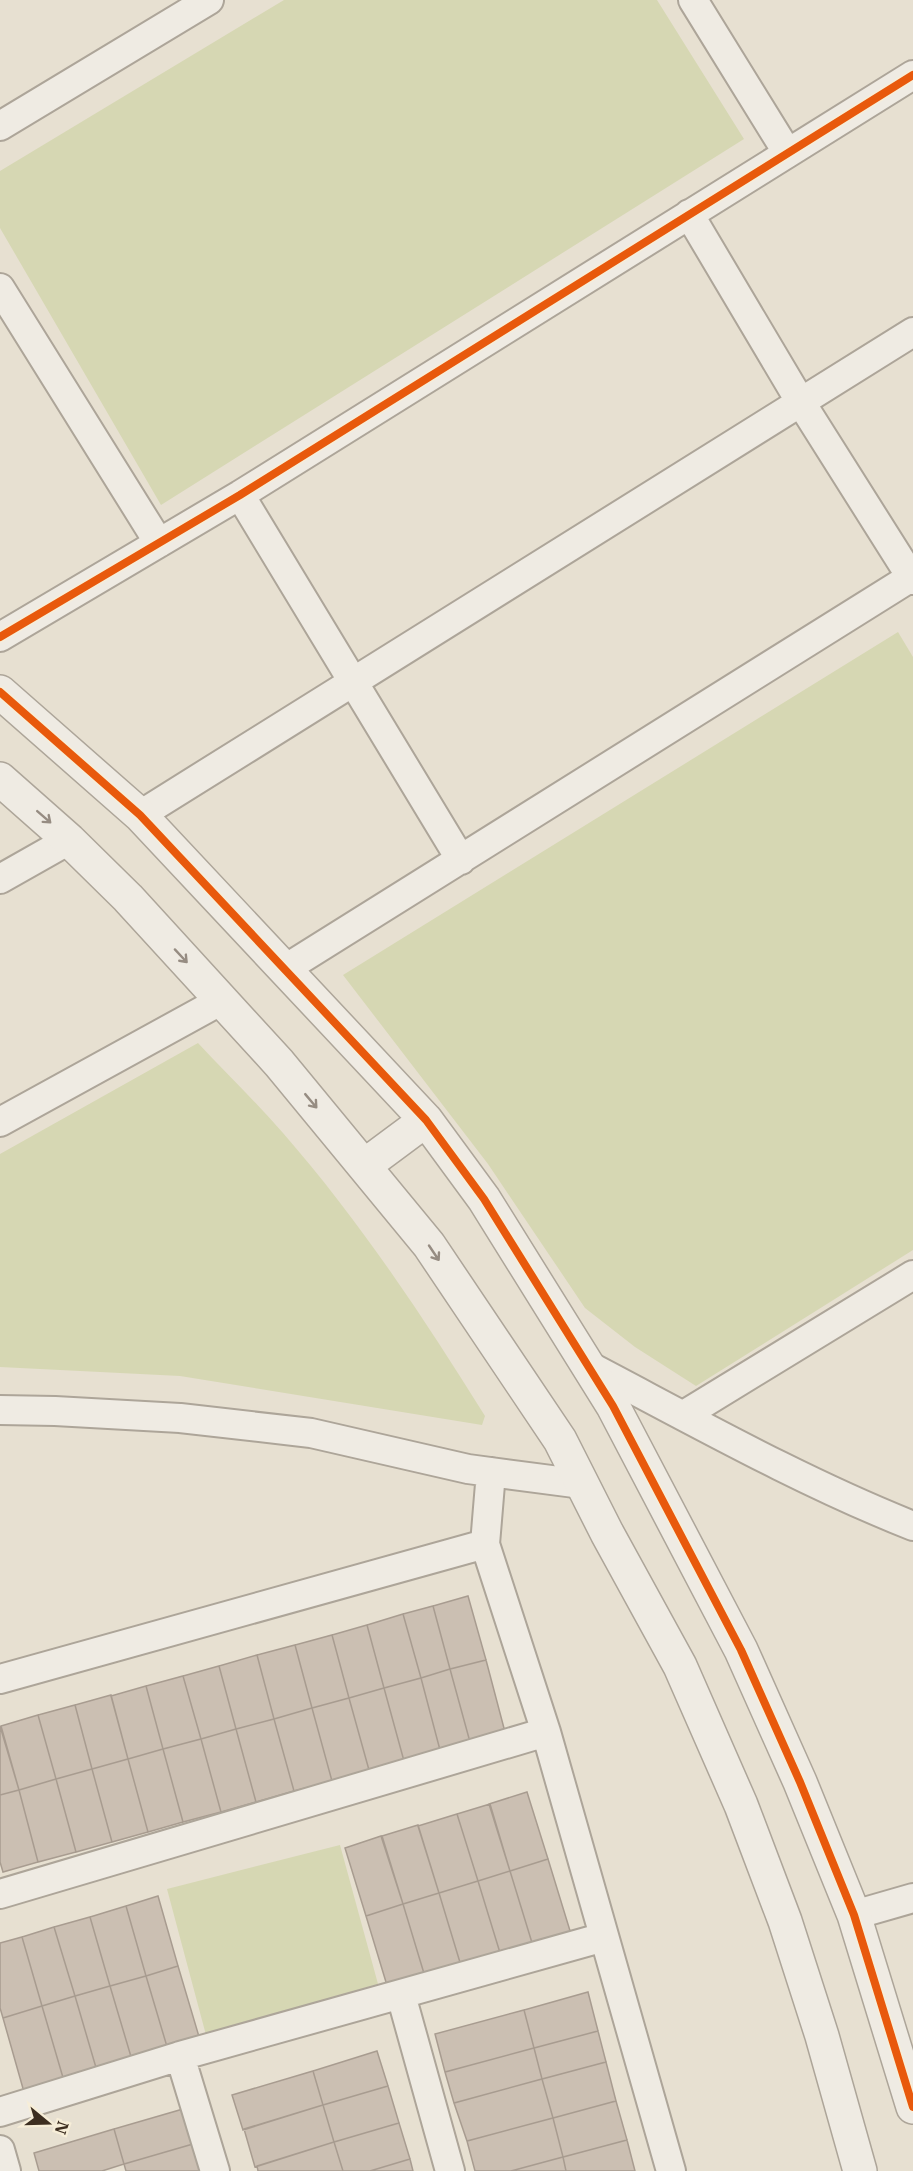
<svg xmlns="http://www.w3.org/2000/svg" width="913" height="2171" viewBox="0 0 913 2171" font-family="'IBM Plex Serif',serif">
<rect width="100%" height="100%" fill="#e7e0d1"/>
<path fill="#d6d7b3" d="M 284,0 L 657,0 L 744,139 L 161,505 L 0,228 L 0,171 Z
M 898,632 L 913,657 L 913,1250 L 696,1386 L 635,1347 L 585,1308 L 488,1164 L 343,975 Z
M 198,1043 C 226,1073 256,1102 283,1133 C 359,1220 424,1318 485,1416 L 482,1425 L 180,1376 L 0,1367 L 0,1154 Z
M 340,1845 L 378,1984 L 206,2035 L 167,1889 Z"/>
<path fill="#cbbfb2" stroke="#a89c90" stroke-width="1.5" d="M 468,1596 L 486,1660 L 450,1669 L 433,1606 Z
M 433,1606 L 450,1669 L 421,1678 L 403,1614 Z
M 403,1614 L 421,1678 L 384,1688 L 367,1625 Z
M 367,1625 L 384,1688 L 349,1698 L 332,1635 Z
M 332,1635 L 349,1698 L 312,1708 L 295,1645 Z
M 295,1645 L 312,1708 L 274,1719 L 257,1655 Z
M 257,1655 L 274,1719 L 236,1729 L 219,1666 Z
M 486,1660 L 505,1732 L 470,1742 L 450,1669 Z
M 219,1666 L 236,1729 L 201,1739 L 183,1676 Z
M 450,1669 L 470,1742 L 440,1750 L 421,1678 Z
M 183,1676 L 201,1739 L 163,1749 L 146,1686 Z
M 421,1678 L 440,1750 L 404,1761 L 384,1688 Z
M 146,1686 L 163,1749 L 128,1759 L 111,1696 Z
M 384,1688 L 404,1761 L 369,1770 L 349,1698 Z
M 111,1695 L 128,1759 L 92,1769 L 75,1705 Z
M 349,1698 L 369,1770 L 332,1781 L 312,1708 Z
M 75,1705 L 92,1769 L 56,1779 L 38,1715 Z
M 312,1708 L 332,1781 L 294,1791 L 274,1719 Z
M 38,1715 L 56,1779 L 19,1790 L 1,1726 Z
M 274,1719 L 294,1791 L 256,1802 L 236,1729 Z
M 0,1726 L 19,1790 L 0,1795 Z
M 236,1729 L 256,1802 L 221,1812 L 201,1739 Z
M 201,1739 L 221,1812 L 183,1822 L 163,1749 Z
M 163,1749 L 183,1822 L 148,1832 L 128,1759 Z
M 128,1759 L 148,1832 L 112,1842 L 92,1769 Z
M 92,1769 L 112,1842 L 76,1852 L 56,1779 Z
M 56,1779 L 76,1852 L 38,1862 L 19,1790 Z
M 19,1790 L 38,1862 L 3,1872 L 0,1862 L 0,1795 Z
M 527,1792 L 548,1859 L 510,1871 L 489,1804 Z
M 490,1804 L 510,1871 L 478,1881 L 457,1814 Z
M 457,1814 L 478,1881 L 439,1893 L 418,1826 Z
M 418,1825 L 439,1893 L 403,1904 L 382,1836 Z
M 381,1836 L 403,1904 L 366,1916 L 345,1848 Z
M 548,1859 L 571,1934 L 533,1946 L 510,1871 Z
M 510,1871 L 533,1946 L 501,1956 L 478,1881 Z
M 478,1881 L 501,1956 L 462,1969 L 439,1893 Z
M 439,1893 L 462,1969 L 426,1980 L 403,1904 Z
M 158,1896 L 178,1966 L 146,1976 L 126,1906 Z
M 403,1904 L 426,1980 L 389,1992 L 366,1916 Z
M 126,1906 L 146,1976 L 110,1986 L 90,1917 Z
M 90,1917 L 110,1986 L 75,1996 L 54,1927 Z
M 54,1927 L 75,1996 L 42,2006 L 22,1937 Z
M 22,1937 L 42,2006 L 3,2018 L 0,2008 L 0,1943 Z
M 178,1966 L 200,2040 L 168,2050 L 146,1976 Z
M 146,1976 L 168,2050 L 132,2060 L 110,1986 Z
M 110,1986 L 132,2060 L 97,2071 L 75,1996 Z
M 588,1992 L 598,2031 L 534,2048 L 524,2010 Z
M 75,1996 L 97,2071 L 64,2081 L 42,2006 Z
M 42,2006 L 64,2081 L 24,2092 L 3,2018 Z
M 524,2010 L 534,2048 L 445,2072 L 435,2034 Z
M 598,2031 L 606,2062 L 542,2079 L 534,2048 Z
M 534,2048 L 542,2079 L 454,2103 L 445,2072 Z
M 377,2051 L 388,2086 L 323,2105 L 313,2071 Z
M 606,2062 L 616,2101 L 553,2118 L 542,2079 Z
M 313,2071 L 323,2105 L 243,2130 L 232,2095 Z
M 542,2079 L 553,2118 L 467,2141 L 454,2103 Z
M 388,2086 L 399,2123 L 334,2142 L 323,2105 Z
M 616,2101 L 627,2140 L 563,2157 L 553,2118 Z
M 323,2105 L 334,2142 L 255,2167 L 244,2129 Z
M 183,2109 L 193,2144 L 124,2164 L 114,2129 Z
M 553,2118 L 563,2157 L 511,2171 L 475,2171 L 467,2141 Z
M 399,2123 L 410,2159 L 370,2171 L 343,2171 L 334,2142 Z
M 114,2129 L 124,2164 L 102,2171 L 39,2171 L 34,2153 Z
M 627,2140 L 635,2171 L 566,2171 L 563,2157 Z
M 334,2142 L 343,2171 L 258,2171 L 257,2166 Z
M 193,2144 L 201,2171 L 126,2171 L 124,2164 Z
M 563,2157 L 566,2171 L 511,2171 Z
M 410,2159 L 413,2171 L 370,2171 Z"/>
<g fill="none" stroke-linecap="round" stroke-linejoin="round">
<g stroke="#ada599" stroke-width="32">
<path id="minor" d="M 693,0 L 787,152
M 0,126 L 209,0
M 689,214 L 800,401 L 913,580
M 0,288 L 159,543
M 240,495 L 461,860
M 0,637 L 240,495 L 913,75
M 140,815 L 913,332
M 0,879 L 69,840
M 285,969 L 913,576
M 0,1122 L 222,1000
M 587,1365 C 694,1421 800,1481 913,1526
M 0,1410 L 55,1411 L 180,1418 L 311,1433 L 468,1469 L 582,1484
M 684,1415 L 913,1275
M 491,1472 L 485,1544 L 546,1732 L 671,2171
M 0,1679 L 485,1544
M 0,1894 L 546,1732
M 854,1915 L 913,1898
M 401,1995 L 450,2171
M 180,2056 L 215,2171
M 0,2112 L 180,2056 L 604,1937
M 0,2150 L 6,2171"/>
</g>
<g stroke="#ada599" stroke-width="36">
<path id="tertiary" d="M 0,692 L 140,815 L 426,1120 L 484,1199 L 613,1406 L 741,1650 L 800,1782 L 854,1915 L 913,2107
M 0,779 L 69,840 L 128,898 L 279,1063 L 429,1245 L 560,1440 L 607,1533 L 680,1666 L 741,1805 L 785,1921 L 822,2036 L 860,2171
M 364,1166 L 426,1120"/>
</g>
<use href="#minor" stroke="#efebe3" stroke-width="28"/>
<use href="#tertiary" stroke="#efebe3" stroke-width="33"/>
<g stroke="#f7eed8" stroke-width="11">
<path id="cycleway" d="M 0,637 L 240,495 L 913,75
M 0,692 L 140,815 L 426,1120 L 484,1199 L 613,1406 L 741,1650 L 800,1782 L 854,1915 L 913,2107"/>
</g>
<use href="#cycleway" stroke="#e8590c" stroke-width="8"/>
</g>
<defs><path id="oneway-shaft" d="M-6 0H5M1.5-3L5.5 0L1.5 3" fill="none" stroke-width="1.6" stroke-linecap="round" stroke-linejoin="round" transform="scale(1.5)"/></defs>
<g stroke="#968c82">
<use href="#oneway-shaft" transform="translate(44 817) rotate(41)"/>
<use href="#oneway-shaft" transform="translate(181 956) rotate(47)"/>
<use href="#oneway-shaft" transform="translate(311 1101) rotate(50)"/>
<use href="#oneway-shaft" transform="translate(434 1253) rotate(56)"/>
</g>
<g transform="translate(48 2123) rotate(109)" stroke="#f7eed8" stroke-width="4.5" paint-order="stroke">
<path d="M0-4.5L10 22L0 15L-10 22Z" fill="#3d2e20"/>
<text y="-9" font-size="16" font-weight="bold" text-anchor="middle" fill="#3d2e20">N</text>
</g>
</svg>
